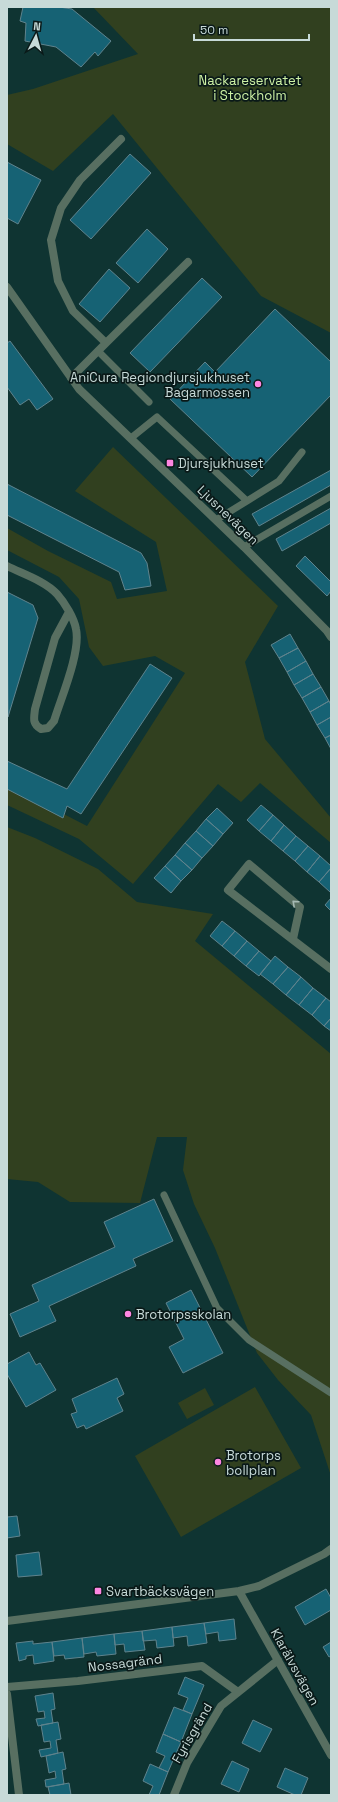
<svg xmlns="http://www.w3.org/2000/svg" width="338" height="1802" viewBox="0 0 338 1802" font-family="'Space Grotesk',sans-serif">
<rect width="100%" height="100%" fill="#0f3432"/>
<path fill="#31401f" d="M 93,7 L 331,7 L 331,333 L 261,296 L 113,114 L 53,171 L 7,144 L 7,95 L 33,89 L 138,54 Z
M 113,447 L 278,606 L 245,662 L 265,739 L 331,818 L 331,843 L 260,783 L 241,802 L 218,784 L 133,884 L 79,839 L 7,805 L 7,785 L 87,826 L 185,673 L 155,656 L 103,666 L 89,647 L 79,599 L 59,577 L 7,550 L 7,528 L 48,551 L 111,582 L 117,599 L 167,591 L 156,542 L 75,491 Z
M 7,827 L 35,838 L 98,869 L 137,902 L 213,914 L 195,941 L 331,1054 L 331,1476 L 311,1415 L 278,1380 L 257,1353 L 215,1248 L 194,1204 L 183,1170 L 187,1137 L 157,1137 L 140,1203 L 70,1202 L 38,1182 L 7,1179 Z
M 255,1387 L 301,1468 L 181,1537 L 135,1456 Z
M 205,1388 L 214,1405 L 187,1419 L 178,1403 Z"/>
<path fill="#166274" stroke="#5f838d" d="M 23,7 L 59,7 L 72,9 L 111,41 L 98,56 L 95,52 L 81,67 L 56,47 L 25,41 L 26,23 L 20,21 Z
M 130,154 L 151,173 L 91,239 L 70,220 Z
M 7,162 L 41,180 L 18,224 L 7,218 Z
M 147,229 L 168,249 L 138,283 L 116,263 Z
M 109,269 L 130,288 L 100,322 L 79,304 Z
M 202,278 L 222,297 L 150,372 L 130,353 Z
M 275,309 L 331,362 L 331,395 L 252,477 L 170,399 L 205,362 L 215,372 Z
M 10,341 L 53,399 L 37,410 L 29,399 L 20,405 L 7,387 L 7,343 Z
M 331,470 L 331,485 L 259,526 L 252,514 Z
M 7,484 L 141,553 L 147,563 L 151,586 L 125,590 L 119,572 L 7,515 Z
M 331,508 L 331,523 L 282,551 L 276,539 Z
M 305,556 L 331,582 L 331,591 L 327,596 L 296,566 Z
M 7,592 L 33,605 L 38,618 L 8,717 Z
M 290,634 L 298,648 L 279,658 L 271,645 Z
M 298,648 L 306,661 L 287,672 L 279,658 Z
M 306,661 L 313,674 L 294,685 L 287,672 Z
M 150,664 L 172,678 L 81,814 L 67,806 L 63,818 L 7,789 L 7,761 L 67,789 Z
M 313,674 L 321,687 L 302,698 L 294,685 Z
M 321,687 L 329,701 L 310,712 L 302,698 Z
M 329,701 L 331,705 L 331,717 L 317,725 L 310,712 Z
M 331,717 L 331,735 L 325,738 L 317,725 Z
M 331,735 L 331,749 L 325,738 Z
M 261,805 L 273,815 L 259,831 L 247,820 Z
M 217,808 L 233,823 L 223,834 L 206,819 Z
M 273,815 L 284,825 L 271,841 L 259,831 Z
M 206,819 L 223,834 L 213,846 L 196,831 Z
M 284,825 L 296,836 L 283,851 L 271,841 Z
M 196,831 L 213,846 L 202,858 L 185,843 Z
M 296,836 L 308,846 L 295,861 L 283,851 Z
M 185,843 L 202,858 L 192,870 L 175,855 Z
M 308,846 L 320,856 L 307,872 L 295,861 Z
M 175,855 L 192,870 L 181,881 L 165,866 Z
M 320,856 L 331,866 L 331,868 L 319,882 L 307,872 Z
M 165,866 L 181,881 L 171,893 L 154,878 Z
M 331,868 L 331,892 L 330,892 L 319,882 Z
M 331,898 L 331,911 L 325,905 Z
M 222,921 L 235,931 L 222,946 L 210,936 Z
M 235,931 L 247,941 L 234,956 L 222,946 Z
M 247,941 L 259,951 L 246,966 L 234,956 Z
M 259,951 L 271,961 L 259,976 L 246,966 Z
M 275,956 L 288,967 L 273,984 L 260,974 Z
M 288,967 L 301,977 L 286,995 L 273,984 Z
M 301,977 L 313,988 L 299,1005 L 286,995 Z
M 313,988 L 326,998 L 312,1015 L 299,1005 Z
M 326,998 L 331,1002 L 331,1018 L 324,1026 L 312,1015 Z
M 331,1018 L 331,1031 L 324,1026 Z
M 154,1199 L 173,1241 L 133,1259 L 136,1266 L 49,1306 L 56,1321 L 20,1337 L 10,1314 L 39,1301 L 32,1285 L 115,1247 L 104,1222 Z
M 191,1290 L 223,1353 L 183,1373 L 169,1347 L 184,1339 L 166,1303 Z
M 29,1352 L 36,1365 L 40,1363 L 56,1390 L 26,1407 L 7,1374 L 7,1364 Z
M 117,1378 L 124,1394 L 117,1398 L 123,1411 L 86,1429 L 84,1425 L 77,1428 L 71,1414 L 77,1412 L 72,1399 Z
M 17,1516 L 20,1536 L 7,1538 L 7,1517 Z
M 39,1552 L 42,1575 L 18,1577 L 16,1555 Z
M 326,1589 L 331,1598 L 331,1610 L 305,1625 L 295,1607 Z
M 234,1619 L 236,1639 L 219,1641 L 218,1632 L 206,1634 L 204,1623 Z
M 204,1623 L 207,1643 L 188,1646 L 187,1636 L 173,1638 L 172,1627 Z
M 172,1627 L 174,1646 L 157,1648 L 156,1640 L 143,1641 L 142,1631 Z
M 142,1631 L 145,1650 L 125,1652 L 124,1644 L 115,1645 L 114,1634 Z
M 114,1634 L 116,1654 L 97,1656 L 96,1652 L 84,1654 L 82,1638 Z
M 82,1638 L 84,1657 L 65,1659 L 64,1655 L 54,1656 L 52,1642 Z
M 33,1641 L 33,1644 L 52,1642 L 54,1661 L 34,1664 L 33,1655 L 26,1656 L 26,1659 L 19,1661 L 16,1643 Z
M 331,1642 L 331,1656 L 329,1657 L 323,1647 Z
M 185,1677 L 204,1685 L 192,1714 L 183,1710 L 188,1698 L 178,1694 Z
M 53,1693 L 55,1709 L 51,1710 L 53,1723 L 38,1726 L 36,1719 L 45,1718 L 44,1711 L 38,1712 L 35,1696 Z
M 174,1707 L 192,1714 L 181,1742 L 163,1734 Z
M 253,1720 L 272,1729 L 260,1752 L 242,1743 Z
M 58,1722 L 61,1739 L 56,1740 L 58,1753 L 41,1757 L 39,1750 L 51,1748 L 50,1741 L 44,1742 L 41,1725 Z
M 163,1734 L 181,1742 L 168,1772 L 159,1768 L 165,1756 L 156,1752 Z
M 63,1752 L 66,1769 L 62,1770 L 64,1784 L 46,1787 L 45,1780 L 56,1778 L 55,1771 L 49,1773 L 46,1756 Z
M 232,1761 L 249,1769 L 239,1792 L 221,1784 Z
M 150,1764 L 168,1772 L 159,1795 L 149,1795 L 153,1786 L 143,1781 Z
M 285,1768 L 308,1778 L 301,1795 L 295,1795 L 277,1787 Z
M 69,1783 L 71,1795 L 50,1795 L 48,1787 Z"/>
<g fill="none" stroke-linecap="round" stroke-linejoin="round">
<path stroke="#586f61" stroke-width="7" d="M 98,351 L 149,402
M 131,438 L 157,417 L 247,501 L 216,520
M 247,501 L 279,481 L 302,452
M 244,547 L 331,496
M 164,1195 L 217,1308 L 249,1340 L 331,1393"/>
<path stroke="#586f61" stroke-width="8" d="M 7,287 L 79,389 L 244,547 L 327,631 L 331,637
M 106,343 L 188,262
M 71,378 L 106,343 L 73,311 L 58,281 L 51,240 L 61,208 L 80,180 L 121,139
M 7,566 C 23,574 45,581 57,594 C 65,603 74,618 76,629 C 81,652 61,698 54,721 L 48,728 L 41,729 C 32,724 34,718 35,709 L 55,638 L 69,612
M 293,939 L 300,907 L 249,864 L 228,890 L 331,969
M 239,1591 L 331,1755
M 7,1621 L 239,1591 L 259,1586 L 324,1554 L 331,1549
M 7,1687 L 78,1681 L 202,1666 L 238,1692
M 7,1694 L 19,1795
M 174,1795 L 187,1763 L 221,1706 L 278,1660"/>
</g>
<defs><path id="oneway-chevron" d="M-2-3.5L2.5 0L-2 3.5" fill="none" stroke-width="1.6" stroke-linecap="round" stroke-linejoin="round"/></defs>
<use stroke="#a6bab4" href="#oneway-chevron" transform="translate(295 903) rotate(-138)"/>
<g fill="#fd86e1" stroke="#0a1918" stroke-width="1.5">
<circle cx="258" cy="384" r="4"/>
<rect x="166" y="459" width="8" height="8" rx="2"/>
<circle cx="128" cy="1314" r="4"/>
<circle cx="218" cy="1462" r="4"/>
<rect x="94" y="1587" width="8" height="8" rx="2"/>
</g>
<g text-anchor="middle" dominant-baseline="central" stroke-width="3.5" stroke-linejoin="round" paint-order="stroke">
<g font-size="13" fill="#cef1a5" stroke="#0a1918">
<text x="250" y="80">Nackareservatet<tspan x="250" dy="15">i Stockholm</tspan></text>
</g>
<g font-size="13" fill="#c7dad8" stroke="#0a1918" text-anchor="start">
<text x="250" y="377" text-anchor="end">AniCura Regiondjursjukhuset<tspan x="250" dy="15">Bagarmossen</tspan></text>
<text x="178" y="463">Djursjukhuset</text>
<text x="136" y="1314">Brotorpsskolan</text>
<text x="226" y="1455">Brotorps<tspan x="226" dy="15">bollplan</tspan></text>
<text x="106" y="1591">Svartbäcksvägen</text>
</g>
<g font-size="13" fill="#c7dad8" stroke="#0a1918">
<text transform="translate(228 515) rotate(44)">Ljusnevägen</text>
<text transform="translate(125 1663) rotate(-7)">Nossagränd</text>
<text transform="translate(295 1667) rotate(61)">Klarälvsvägen</text>
<text transform="translate(192 1733) rotate(-60)">Fyrisgränd</text>
</g>
</g>
<rect width="338" height="1802" fill="none" stroke="#c7dad8" stroke-width="16"/>
<g transform="translate(36 36) rotate(6)" stroke="#0a1918" stroke-width="3" paint-order="stroke">
<path d="M0-3L7 15L0 10L-7 15Z" fill="#c7dad8"/>
<text y="-6" font-size="11" font-weight="bold" text-anchor="middle" fill="#c7dad8">N</text>
</g>
<path d="M194 34v6h115v-6" fill="none" stroke="#c7dad8" stroke-width="2"/>
<text x="200" y="34" font-size="12" fill="#c7dad8" stroke="#0a1918" stroke-width="3" paint-order="stroke">50 m</text>
</svg>
